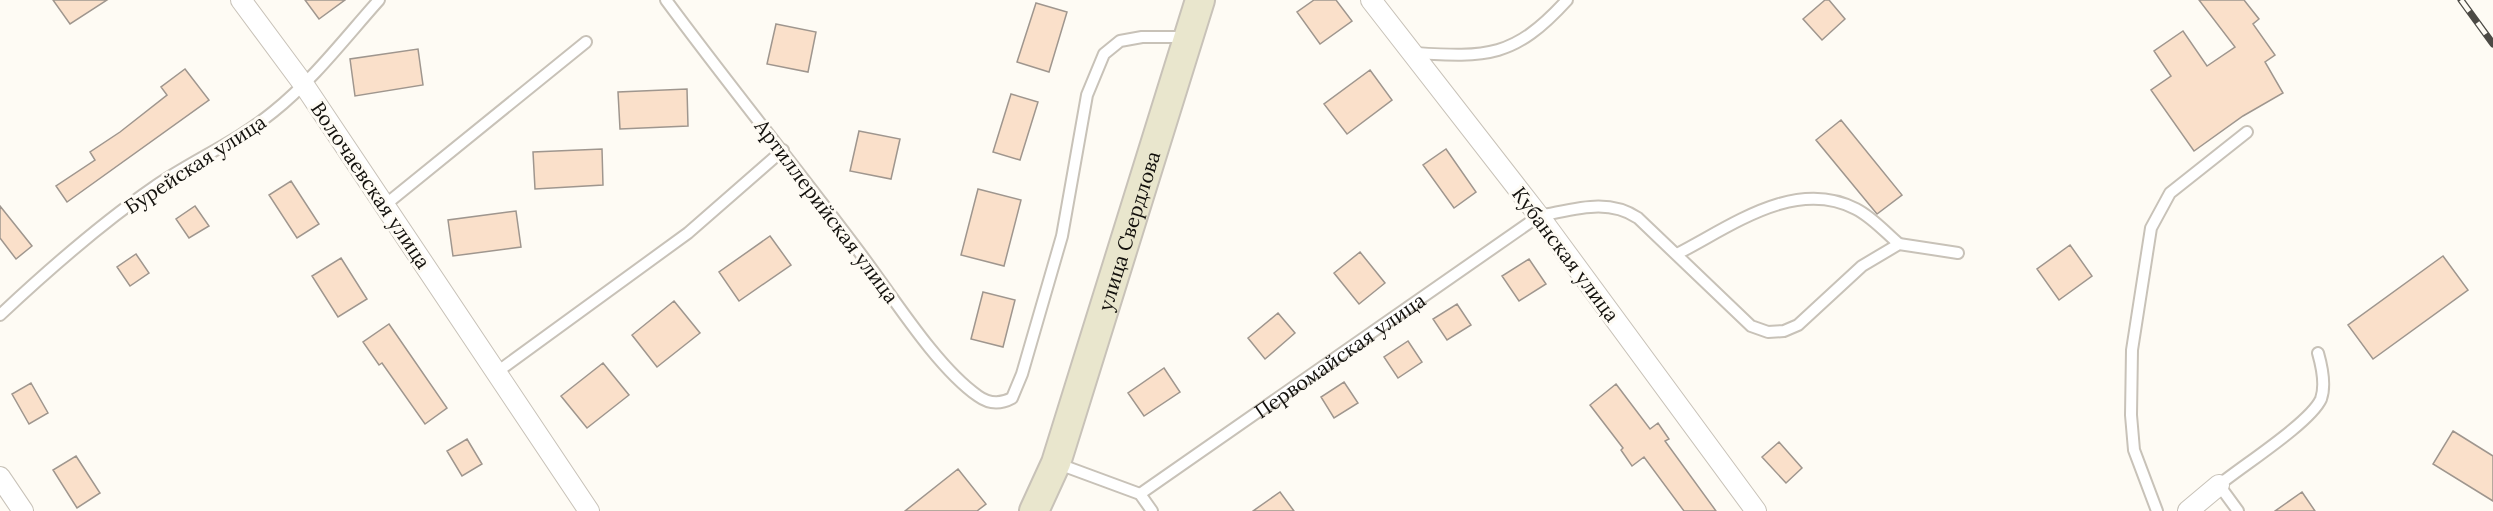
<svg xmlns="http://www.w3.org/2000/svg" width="2493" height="511" viewBox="0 0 2493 511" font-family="Lora,serif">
<rect width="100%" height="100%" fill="#fefbf4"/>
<path fill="#fae0ca" stroke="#9f968e" stroke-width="1.5" d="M 53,0 L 107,0 L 70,24 Z
M 305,0 L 345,0 L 319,19 Z
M 1314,0 L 1336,0 L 1352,21 L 1320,44 L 1297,12 Z
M 1825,0 L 1829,0 L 1845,19 L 1822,40 L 1803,19 Z
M 2199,0 L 2244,0 L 2259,19 L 2253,24 L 2275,55 L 2265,62 L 2283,93 L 2243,116 L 2194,151 L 2151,90 L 2171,76 L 2154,51 L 2183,31 L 2207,66 L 2235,47 Z
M 1036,3 L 1067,12 L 1049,72 L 1017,62 Z
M 776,24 L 816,32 L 808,72 L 767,64 Z
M 418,49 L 423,85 L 355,96 L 350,59 Z
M 185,69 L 209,100 L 67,202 L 56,186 L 95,160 L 90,152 L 120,132 L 167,95 L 161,87 Z
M 1370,70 L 1392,100 L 1347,134 L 1324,104 Z
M 687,89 L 688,126 L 620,129 L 618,92 Z
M 1011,94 L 1038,102 L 1020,160 L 993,152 Z
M 1841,120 L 1902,195 L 1877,214 L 1816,140 Z
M 859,131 L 900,139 L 891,179 L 850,171 Z
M 602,149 L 603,185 L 535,189 L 533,152 Z
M 1446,149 L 1476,192 L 1454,208 L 1423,165 Z
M 291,181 L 319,224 L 297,238 L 269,195 Z
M 978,189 L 1021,200 L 1004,266 L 961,255 Z
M 0,206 L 32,246 L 16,259 L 0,238 Z
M 195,206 L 209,226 L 189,238 L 176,219 Z
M 516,211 L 521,247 L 453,256 L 448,220 Z
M 770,236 L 791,265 L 739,301 L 719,272 Z
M 2070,245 L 2092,276 L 2059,300 L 2037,269 Z
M 1360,252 L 1385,283 L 1359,304 L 1334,273 Z
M 136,254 L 149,273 L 130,286 L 117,267 Z
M 2443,256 L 2468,290 L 2373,359 L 2348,325 Z
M 341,258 L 367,299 L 338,317 L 312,276 Z
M 1529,259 L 1546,284 L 1519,301 L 1502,276 Z
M 983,292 L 1015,300 L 1003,347 L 971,339 Z
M 674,301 L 700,333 L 657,367 L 632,335 Z
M 1457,304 L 1471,325 L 1447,340 L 1433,319 Z
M 1278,313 L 1295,333 L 1265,359 L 1248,338 Z
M 389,324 L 447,408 L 425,424 L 382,363 L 379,365 L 363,342 Z
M 1408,341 L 1422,362 L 1398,378 L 1384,357 Z
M 603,363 L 629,395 L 587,428 L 561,396 Z
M 1164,368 L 1180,392 L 1144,416 L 1128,393 Z
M 1344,382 L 1358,403 L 1334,418 L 1321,397 Z
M 31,383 L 48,413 L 29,424 L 12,394 Z
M 1616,384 L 1650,429 L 1658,423 L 1669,439 L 1665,441 L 1716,511 L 1684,511 L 1644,457 L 1632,466 L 1621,450 L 1623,448 L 1590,405 Z
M 2453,431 L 2493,456 L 2493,501 L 2433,464 Z
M 467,439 L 482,464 L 462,476 L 447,451 Z
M 1779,442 L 1802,468 L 1786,483 L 1762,457 Z
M 76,456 L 100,493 L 77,508 L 53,470 Z
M 958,469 L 986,504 L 977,511 L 905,511 Z
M 1280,492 L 1294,511 L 1253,511 Z
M 2302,492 L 2315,511 L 2275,511 Z"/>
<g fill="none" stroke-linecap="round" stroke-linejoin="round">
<g stroke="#c8c2b8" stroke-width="14">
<g id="lane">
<path d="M 666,0 C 728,84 794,165 857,249 C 890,292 935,366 978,396 C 989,404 1001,404 1012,398 L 1022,374 L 1062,236 L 1087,95 L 1104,54 L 1120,41 L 1142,37 L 1188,37"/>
<path d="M 1412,53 C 1487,57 1513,59 1567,0"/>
<path d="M 385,205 L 586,42"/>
<path d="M 1677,254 C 1730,227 1795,177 1856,209 C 1872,217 1886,233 1899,244"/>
<path d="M 0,315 C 48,270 99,225 154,187 C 193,160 235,143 273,112 C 313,80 345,38 379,0"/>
<path d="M 497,372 L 688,233 L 783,150"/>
<path d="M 1056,463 L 1140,494 L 1152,511"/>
<path id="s1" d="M 1140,494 L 1539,216 C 1573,210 1607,197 1638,218 L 1751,326 L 1768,332 L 1784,331 L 1798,325 L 1862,266 L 1899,244 L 1958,253"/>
<path d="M 2157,511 L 2134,450 L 2131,415 L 2132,350 L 2151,228 L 2170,193 L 2247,132"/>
<path d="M 2238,511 L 2219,485 C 2242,466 2310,423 2321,399 C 2326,385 2322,367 2318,353"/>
</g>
</g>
<g stroke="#c8c2b8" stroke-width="22">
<path id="street" d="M 241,0 L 304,85 L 589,511
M 1371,0 L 1539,216 L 1756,511
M 0,477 L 23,511
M 2188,511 L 2219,485"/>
</g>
<g stroke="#c8c2b8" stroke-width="32">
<g id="secondary">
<path id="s2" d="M 1034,511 L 1056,463 L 1200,0"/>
</g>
</g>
<use href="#lane" stroke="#fff" stroke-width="10"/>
<use href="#street" stroke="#fff" stroke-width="20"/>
<use href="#secondary" stroke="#e9e6cd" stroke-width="28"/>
<g stroke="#4c4a45" stroke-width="7">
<path id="rail" d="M 2461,0 L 2493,44"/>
</g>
<use href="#rail" stroke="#fefbf4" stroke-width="4.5" stroke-dasharray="14" stroke-linecap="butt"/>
</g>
<g text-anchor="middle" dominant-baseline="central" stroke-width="6" stroke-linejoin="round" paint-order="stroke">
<g font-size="20" fill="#12100c" stroke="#fefbf4">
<text transform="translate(195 164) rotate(-33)">Бурейская улица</text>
<text transform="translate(371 185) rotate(56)">Волочаевская улица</text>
<text transform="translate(827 211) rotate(53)">Артиллерийская улица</text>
<text stroke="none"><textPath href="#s2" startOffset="296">улица Свердлова</textPath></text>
<text transform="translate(1566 254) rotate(53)">Кубанская улица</text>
<text stroke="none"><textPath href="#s1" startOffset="243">Первомайская улица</textPath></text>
</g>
</g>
</svg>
